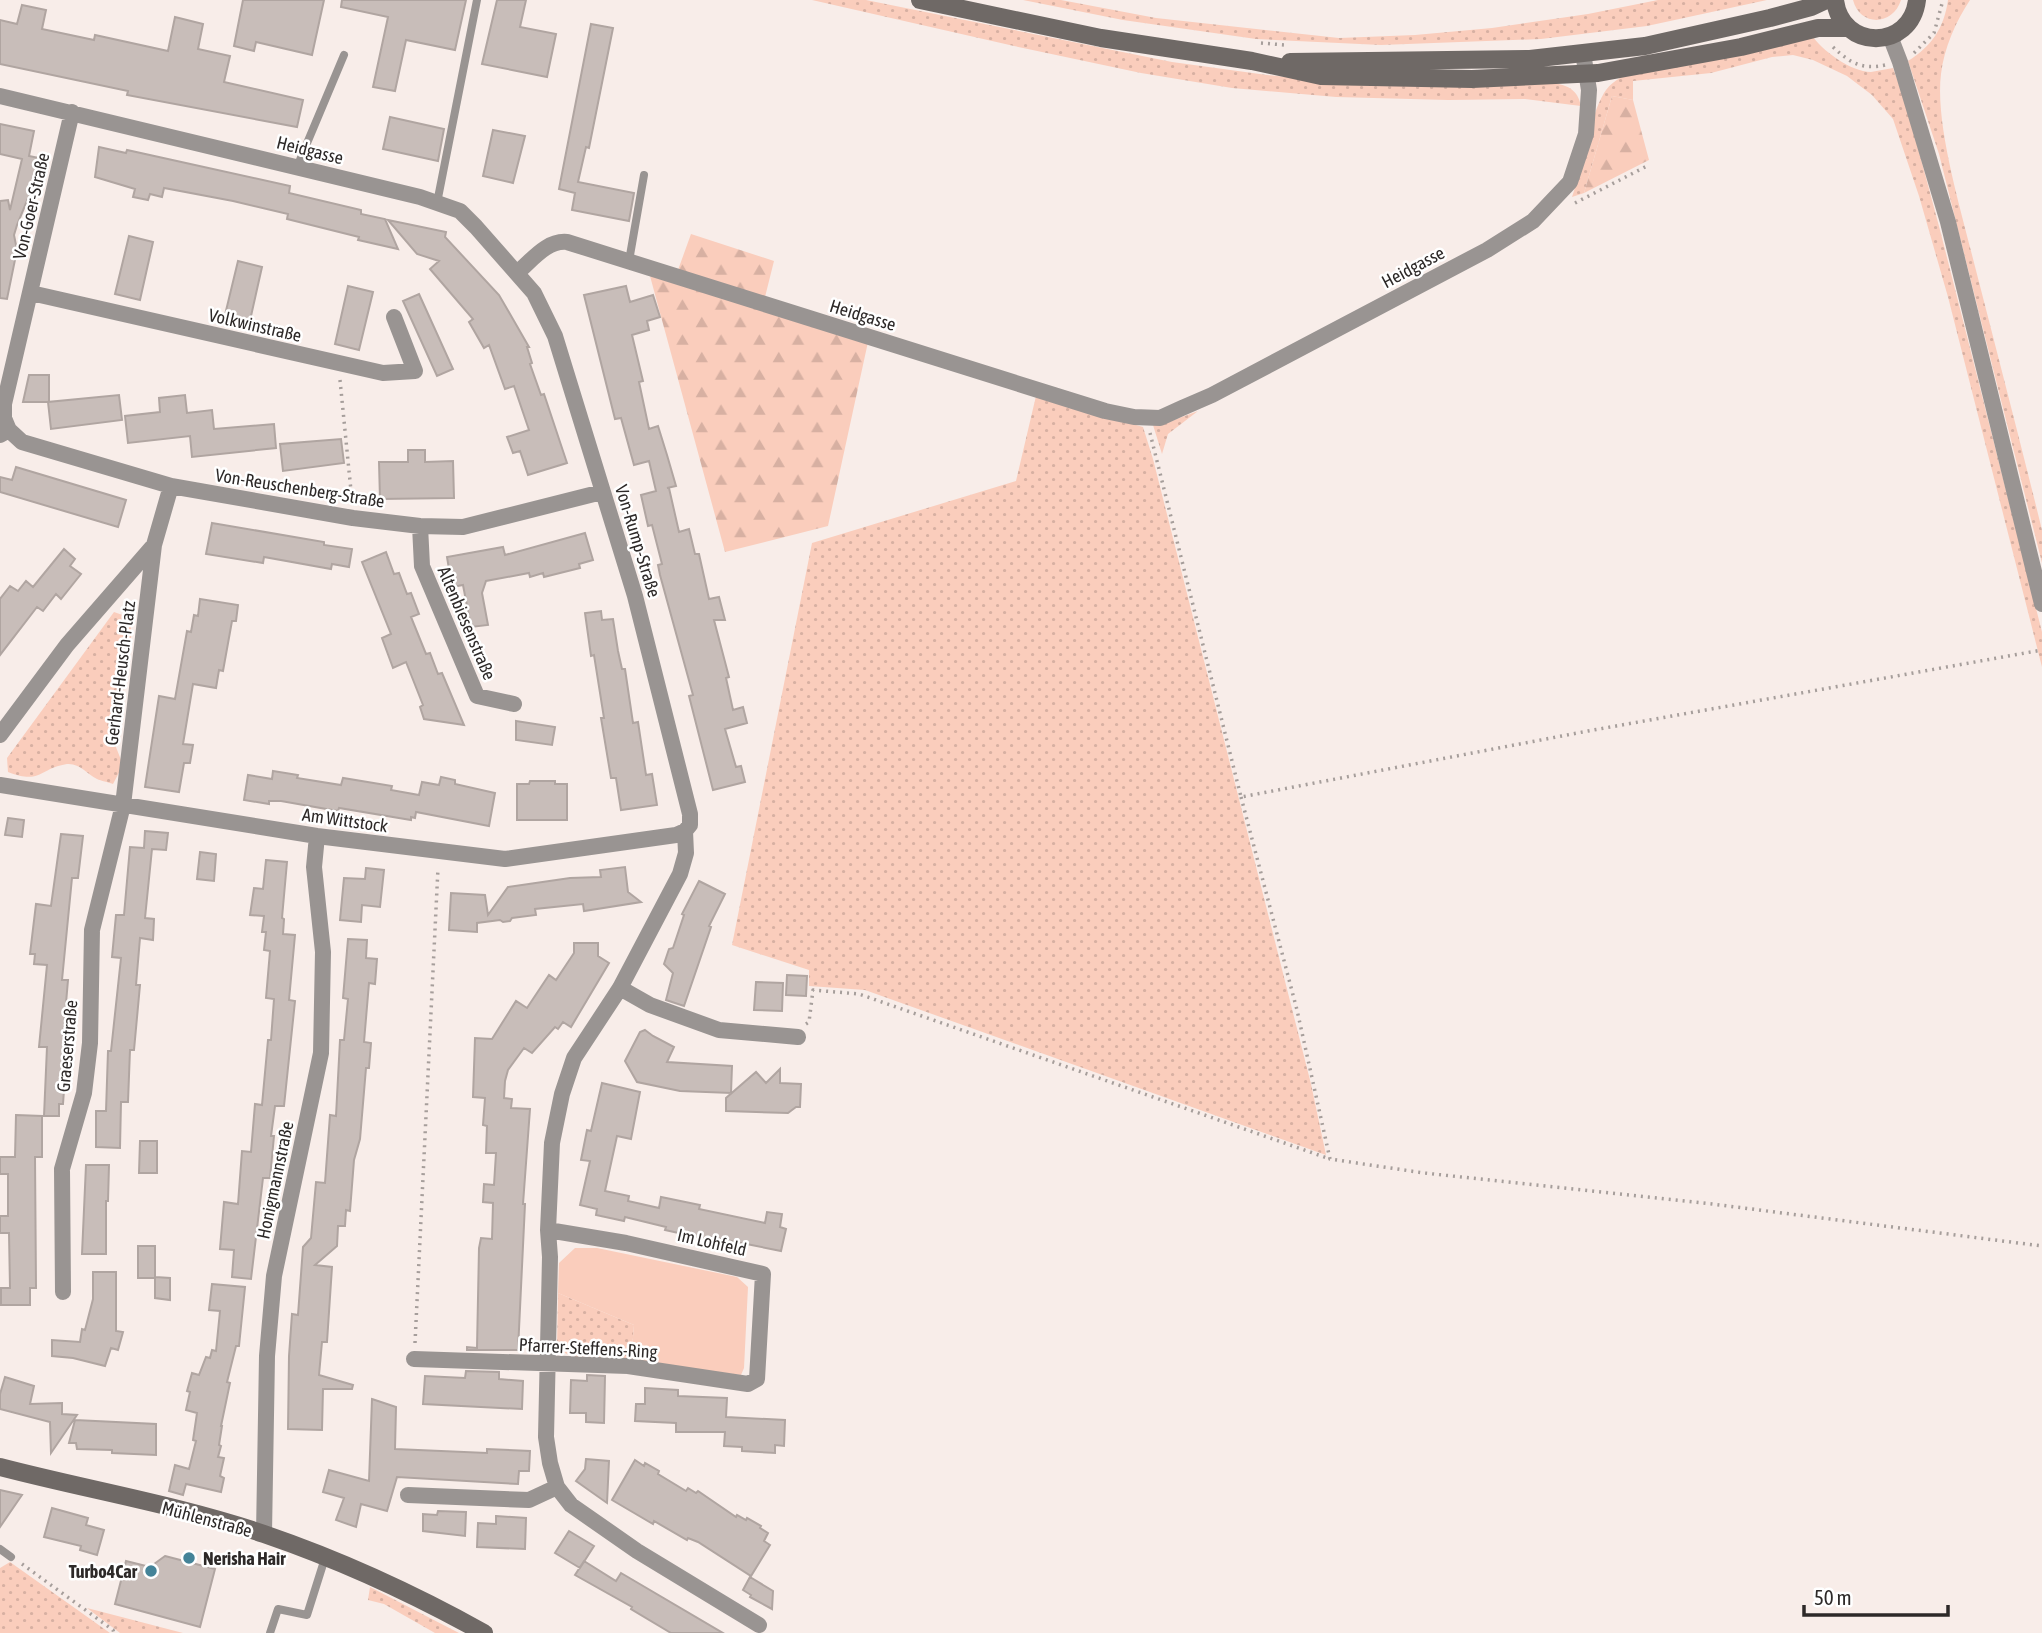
<svg xmlns="http://www.w3.org/2000/svg" width="2042" height="1633" viewBox="0 0 2042 1633" font-family="'Asap Condensed',sans-serif">
<defs>
<pattern id="grass-dots" width="8" height="8" patternUnits="userSpaceOnUse" patternTransform="scale(1.75)"><rect width="8" height="8" fill="#facdbc"/><path d="M2 2h.1M6 6h.1" fill="none" stroke="#d7b0a2" stroke-width="1.8" stroke-linecap="round"/></pattern>
<pattern id="forest-firs" width="22" height="20" patternUnits="userSpaceOnUse" patternTransform="scale(1.75)"><rect width="22" height="20" fill="#facdbc"/><path d="M5 1l3.5 6h-7zM16 11l3.5 6h-7z" fill="#d7b0a2"/></pattern>
</defs>
<rect width="100%" height="100%" fill="#f8ede9"/>
<path fill="url(#grass-dots)" d="M 812,0 L 866,0 L 1172,62 L 1267,75 L 1334,82 L 1545,82 C 1563,84 1577,86 1581,106 L 1525,99 L 1448,100 L 1336,97 L 1232,88 L 1141,73 L 1014,46 Z
M 1023,0 L 1061,0 L 1156,18 L 1339,38 L 1415,35 L 1492,28 L 1588,14 L 1658,0 L 1767,0 L 1647,26 L 1541,39 L 1381,45 L 1256,39 L 1123,20 Z
M 1853,0 L 1901,0 C 1893,26 1860,27 1853,0 Z
M 1948,0 L 1970,0 C 1956,21 1944,48 1941,74 C 1935,122 1959,203 1971,251 C 1995,344 2019,437 2042,530 L 2042,563 L 1939,154 L 1908,61 C 1932,46 1944,28 1948,0 Z
M 1811,34 C 1821,50 1851,72 1871,72 C 1878,71 1886,69 1893,68 L 1907,107 L 1940,230 L 2042,632 L 2042,667 L 1948,297 L 1919,196 L 1893,119 L 1872,95 L 1847,76 L 1813,60 L 1793,55 L 1772,57 L 1711,73 L 1633,81 L 1633,100 L 1612,96 L 1584,193 L 1572,197 C 1583,167 1589,118 1604,93 C 1610,83 1620,78 1629,72 Z
M 1036,396 L 1143,427 L 1153,459 L 1311,1084 L 1326,1155 L 865,990 L 809,986 L 809,970 L 732,945 L 812,543 L 1016,481 Z
M 1198,411 L 1168,434 L 1162,454 L 1153,425 L 1166,423 Z
M 114,612 L 131,618 L 131,644 L 114,742 L 123,765 L 113,784 C 108,782 101,781 97,779 C 87,774 80,763 67,764 C 40,768 41,785 8,772 L 7,758 Z
M 558,1293 L 634,1325 L 631,1361 C 608,1359 574,1364 557,1347 Z
M 10,1562 L 110,1633 L 0,1633 L 0,1568 Z
M 370,1587 L 459,1633 L 435,1633 L 384,1604 L 368,1600 Z
M 87,1608 L 183,1633 L 120,1633 Z"/>
<path fill="url(#forest-firs)" d="M 1612,96 L 1633,100 L 1649,160 L 1584,193 Z
M 691,234 L 774,261 L 765,297 L 678,270 Z
M 650,276 L 868,342 L 828,526 L 725,552 Z"/>
<path fill="#facdbc" d="M 575,1248 L 597,1248 L 737,1277 L 748,1287 L 744,1368 L 741,1375 L 631,1361 L 634,1325 L 558,1293 L 559,1263 Z"/>
<path fill="#c8bdb9" stroke="#b0a5a1" stroke-width="2" d="M 243,0 L 324,0 L 312,55 L 256,42 L 254,51 L 234,46 Z
M 342,0 L 466,0 L 455,50 L 406,40 L 395,91 L 373,87 L 388,17 L 341,7 Z
M 497,0 L 526,0 L 520,27 L 556,34 L 547,77 L 482,64 Z
M 22,5 L 46,10 L 42,29 L 94,40 L 95,35 L 168,51 L 175,17 L 203,24 L 198,49 L 230,56 L 224,82 L 303,100 L 297,127 L 127,95 L 128,91 L 0,64 L 0,20 L 17,24 Z
M 591,24 L 613,28 L 589,148 L 586,147 L 578,182 L 634,193 L 629,221 L 572,210 L 575,193 L 559,189 Z
M 390,117 L 444,129 L 438,161 L 383,149 Z
M 0,124 L 34,131 L 29,156 L 39,158 L 31,191 L 17,225 L 14,235 L 17,250 L 7,299 L 0,298 L 0,201 L 8,200 L 10,210 L 22,159 L 0,154 Z
M 493,130 L 525,136 L 513,183 L 483,176 Z
M 99,147 L 126,153 L 127,150 L 290,186 L 289,193 L 361,210 L 361,214 L 385,219 L 398,249 L 358,240 L 359,237 L 287,219 L 288,214 L 233,201 L 164,188 L 162,197 L 150,194 L 148,200 L 133,197 L 135,189 L 95,177 Z
M 388,220 L 446,232 L 445,237 L 499,295 L 529,347 L 527,347 L 532,363 L 530,364 L 541,395 L 544,394 L 567,463 L 528,475 L 520,451 L 513,453 L 507,437 L 529,430 L 514,386 L 505,389 L 489,345 L 484,348 L 469,322 L 473,319 L 430,269 L 439,261 L 417,254 Z
M 129,236 L 153,242 L 140,300 L 115,294 Z
M 238,261 L 262,267 L 249,325 L 224,319 Z
M 348,286 L 373,292 L 359,350 L 335,344 Z
M 626,286 L 630,302 L 653,295 L 660,317 L 647,321 L 649,330 L 632,335 L 643,381 L 639,382 L 649,429 L 658,426 L 667,455 L 676,486 L 667,488 L 669,488 L 679,532 L 689,529 L 695,554 L 699,554 L 709,599 L 719,597 L 725,620 L 714,620 L 729,677 L 726,678 L 733,710 L 743,707 L 747,723 L 725,729 L 736,767 L 741,766 L 745,782 L 713,790 L 689,696 L 693,695 L 660,575 L 658,565 L 662,564 L 652,525 L 648,526 L 641,495 L 656,491 L 649,461 L 634,465 L 621,418 L 615,419 L 584,295 Z
M 419,294 L 453,369 L 437,376 L 403,301 Z
M 29,375 L 49,375 L 49,402 L 23,402 Z
M 119,395 L 122,420 L 51,429 L 48,402 Z
M 185,395 L 187,413 L 212,410 L 214,429 L 274,424 L 276,448 L 192,457 L 190,436 L 128,443 L 125,416 L 160,412 L 159,398 Z
M 341,439 L 344,463 L 283,471 L 280,444 Z
M 408,450 L 425,450 L 425,462 L 453,461 L 454,498 L 380,499 L 379,462 L 408,462 Z
M 16,467 L 126,500 L 118,527 L 0,492 L 0,477 L 12,480 Z
M 212,523 L 324,542 L 324,545 L 352,549 L 349,567 L 332,564 L 331,569 L 264,557 L 263,563 L 206,554 Z
M 585,533 L 593,560 L 579,564 L 580,568 L 544,577 L 543,573 L 530,577 L 529,573 L 486,581 L 482,593 L 488,625 L 471,627 L 463,585 L 452,587 L 447,557 L 503,547 L 505,555 Z
M 64,549 L 75,559 L 70,566 L 81,574 L 61,599 L 56,594 L 43,611 L 37,607 L 0,655 L 0,599 L 10,586 L 18,591 L 26,581 L 33,587 Z
M 386,552 L 394,574 L 399,573 L 407,594 L 411,593 L 419,614 L 411,617 L 426,654 L 430,653 L 438,674 L 442,673 L 464,725 L 424,719 L 420,707 L 423,705 L 406,662 L 393,668 L 382,638 L 391,634 L 362,562 Z
M 200,599 L 238,605 L 236,621 L 232,621 L 223,671 L 219,670 L 216,688 L 193,684 L 183,744 L 193,745 L 190,763 L 184,763 L 179,792 L 145,787 L 159,696 L 175,699 L 187,631 L 191,632 L 194,615 L 198,616 Z
M 601,611 L 602,620 L 613,619 L 618,651 L 622,669 L 625,669 L 633,723 L 638,722 L 646,775 L 652,774 L 657,805 L 621,810 L 616,778 L 611,778 L 601,718 L 604,718 L 594,655 L 591,656 L 585,613 Z
M 516,721 L 555,727 L 552,745 L 516,740 Z
M 273,771 L 298,775 L 297,778 L 341,785 L 343,778 L 392,786 L 391,790 L 419,795 L 422,782 L 439,785 L 441,777 L 455,780 L 455,784 L 495,793 L 489,826 L 416,812 L 415,818 L 411,817 L 411,820 L 339,808 L 338,811 L 281,801 L 269,801 L 269,804 L 244,800 L 248,775 L 272,779 Z
M 530,781 L 555,781 L 555,784 L 567,784 L 567,820 L 517,820 L 517,784 L 529,784 Z
M 8,818 L 24,820 L 22,837 L 5,835 Z
M 145,831 L 168,833 L 166,850 L 152,849 L 145,918 L 154,919 L 153,940 L 140,938 L 136,985 L 140,985 L 134,1050 L 130,1050 L 128,1102 L 121,1102 L 120,1148 L 96,1147 L 96,1111 L 106,1111 L 108,1051 L 111,1051 L 121,958 L 112,957 L 116,915 L 124,915 L 130,847 L 144,848 Z
M 61,834 L 83,836 L 78,878 L 72,878 L 62,980 L 68,980 L 63,1038 L 66,1038 L 65,1048 L 69,1048 L 67,1090 L 64,1090 L 63,1104 L 59,1104 L 59,1116 L 44,1116 L 47,1047 L 39,1047 L 47,965 L 34,964 L 35,954 L 30,954 L 36,904 L 51,906 Z
M 200,852 L 216,854 L 214,881 L 197,879 Z
M 266,860 L 287,862 L 282,918 L 284,919 L 283,934 L 295,935 L 289,1000 L 295,1001 L 284,1106 L 275,1106 L 271,1136 L 274,1136 L 270,1178 L 263,1178 L 251,1279 L 232,1277 L 234,1250 L 220,1249 L 224,1202 L 238,1204 L 242,1151 L 251,1152 L 255,1104 L 262,1105 L 268,1040 L 271,1040 L 274,999 L 266,998 L 270,951 L 264,950 L 266,932 L 262,932 L 264,916 L 250,915 L 254,888 L 263,889 Z
M 625,867 L 628,892 L 641,902 L 584,911 L 583,904 L 535,909 L 536,915 L 512,918 L 510,921 L 503,922 L 500,920 L 477,923 L 477,932 L 449,930 L 451,893 L 485,895 L 488,915 L 508,887 L 570,878 L 601,877 L 600,870 Z
M 366,868 L 384,870 L 380,907 L 362,905 L 361,922 L 340,920 L 344,878 L 365,879 Z
M 699,881 L 725,894 L 709,926 L 711,927 L 684,1006 L 666,1000 L 673,973 L 664,964 L 669,949 L 673,948 L 684,915 L 682,914 Z
M 348,939 L 367,940 L 366,958 L 377,959 L 375,984 L 369,983 L 364,1042 L 371,1043 L 369,1068 L 366,1068 L 360,1139 L 354,1160 L 350,1211 L 346,1210 L 345,1226 L 338,1226 L 337,1246 L 315,1265 L 332,1267 L 327,1342 L 322,1342 L 319,1375 L 353,1385 L 352,1389 L 323,1389 L 322,1430 L 288,1429 L 289,1356 L 292,1314 L 298,1315 L 303,1247 L 311,1238 L 316,1182 L 325,1183 L 330,1115 L 336,1116 L 340,1040 L 344,1040 L 348,999 L 343,998 Z
M 574,943 L 598,943 L 598,956 L 609,963 L 571,1027 L 563,1022 L 558,1029 L 555,1027 L 532,1053 L 524,1048 L 508,1070 L 505,1081 L 504,1098 L 512,1099 L 511,1108 L 530,1109 L 523,1204 L 525,1204 L 518,1350 L 467,1350 L 467,1347 L 477,1348 L 479,1248 L 481,1238 L 492,1239 L 493,1203 L 483,1202 L 484,1184 L 494,1185 L 496,1153 L 486,1153 L 487,1126 L 483,1125 L 485,1098 L 473,1097 L 475,1038 L 492,1039 L 516,1001 L 527,1008 L 549,975 L 556,980 L 574,953 Z
M 787,975 L 807,976 L 806,996 L 786,995 Z
M 756,982 L 783,983 L 782,1011 L 754,1010 Z
M 645,1030 L 653,1036 L 674,1047 L 667,1062 L 732,1066 L 731,1093 L 680,1091 L 637,1082 L 625,1061 L 640,1032 Z
M 780,1069 L 780,1083 L 801,1084 L 800,1107 L 796,1107 L 788,1113 L 726,1111 L 726,1098 L 756,1072 L 766,1083 Z
M 602,1083 L 640,1092 L 631,1139 L 617,1136 L 605,1191 L 629,1196 L 628,1201 L 659,1208 L 661,1197 L 700,1205 L 699,1209 L 765,1223 L 767,1212 L 782,1214 L 780,1227 L 786,1229 L 781,1251 L 711,1237 L 710,1240 L 665,1230 L 666,1227 L 625,1217 L 624,1221 L 596,1215 L 597,1209 L 580,1205 L 590,1161 L 581,1160 L 587,1130 L 591,1131 Z
M 16,1115 L 42,1116 L 42,1157 L 35,1157 L 36,1288 L 30,1288 L 30,1305 L 1,1305 L 1,1288 L 10,1288 L 9,1233 L 0,1233 L 0,1216 L 8,1216 L 8,1174 L 0,1174 L 0,1157 L 15,1157 Z
M 140,1141 L 157,1141 L 157,1173 L 139,1173 Z
M 86,1165 L 109,1165 L 108,1201 L 106,1201 L 106,1254 L 82,1254 Z
M 138,1246 L 155,1246 L 155,1278 L 138,1278 Z
M 93,1272 L 116,1272 L 116,1331 L 123,1332 L 118,1350 L 111,1348 L 105,1366 L 73,1358 L 52,1356 L 52,1340 L 80,1342 L 82,1329 L 85,1330 L 93,1299 Z
M 155,1277 L 170,1278 L 170,1300 L 155,1298 Z
M 212,1284 L 245,1287 L 239,1346 L 236,1346 L 227,1382 L 230,1383 L 221,1426 L 222,1426 L 219,1445 L 221,1446 L 218,1457 L 224,1458 L 220,1476 L 224,1478 L 221,1492 L 186,1484 L 183,1495 L 169,1491 L 175,1465 L 189,1469 L 196,1441 L 193,1440 L 197,1413 L 186,1410 L 190,1392 L 187,1391 L 192,1373 L 199,1375 L 206,1357 L 210,1358 L 212,1350 L 216,1351 L 220,1311 L 209,1310 Z
M 466,1371 L 499,1372 L 499,1379 L 523,1381 L 522,1409 L 423,1404 L 425,1376 L 465,1378 Z
M 587,1375 L 605,1376 L 604,1423 L 586,1422 L 586,1413 L 570,1413 L 571,1380 L 587,1381 Z
M 5,1377 L 34,1386 L 30,1404 L 62,1403 L 62,1414 L 77,1415 L 51,1453 L 50,1422 L 0,1409 L 0,1394 Z
M 645,1388 L 678,1390 L 678,1396 L 727,1398 L 726,1417 L 785,1420 L 784,1446 L 775,1445 L 775,1453 L 742,1451 L 742,1447 L 724,1446 L 725,1432 L 676,1432 L 676,1423 L 635,1421 L 636,1404 L 645,1404 Z
M 372,1399 L 396,1407 L 395,1449 L 487,1453 L 487,1449 L 530,1451 L 529,1471 L 519,1471 L 518,1484 L 397,1477 L 387,1511 L 361,1504 L 356,1527 L 336,1520 L 344,1498 L 323,1492 L 329,1470 L 369,1481 Z
M 75,1420 L 156,1424 L 156,1455 L 112,1453 L 112,1450 L 77,1449 L 76,1443 L 69,1443 Z
M 586,1459 L 609,1461 L 607,1503 L 576,1481 L 585,1469 Z
M 635,1460 L 644,1466 L 645,1463 L 659,1471 L 658,1474 L 686,1491 L 688,1488 L 696,1493 L 698,1491 L 736,1517 L 737,1515 L 746,1520 L 747,1518 L 761,1526 L 760,1528 L 768,1533 L 764,1541 L 770,1545 L 751,1576 L 698,1542 L 688,1538 L 687,1540 L 654,1521 L 653,1524 L 612,1500 Z
M 0,1490 L 22,1495 L 0,1527 Z
M 52,1508 L 88,1518 L 86,1525 L 104,1530 L 97,1555 L 80,1550 L 81,1546 L 44,1537 Z
M 438,1511 L 466,1512 L 465,1536 L 423,1531 L 423,1514 L 437,1515 Z
M 496,1516 L 526,1518 L 525,1549 L 477,1547 L 478,1523 L 496,1524 Z
M 569,1531 L 594,1546 L 580,1568 L 555,1553 Z
M 165,1556 L 215,1569 L 200,1627 L 115,1604 L 126,1561 L 150,1567 Z
M 584,1561 L 616,1581 L 621,1573 L 723,1633 L 671,1633 L 631,1609 L 632,1607 L 575,1575 Z
M 750,1577 L 773,1591 L 772,1609 L 750,1597 L 751,1595 L 743,1590 Z"/>
<g fill="none" stroke-linecap="round" stroke-linejoin="round">
<path stroke="#a69e9b" stroke-width="3.5" stroke-dasharray="2 5" stroke-linecap="butt" d="M 1261,43 L 1285,45
M 1833,47 C 1850,63 1862,70 1885,65
M 1914,53 L 1934,33 L 1943,0
M 1575,203 L 1647,166
M 340,380 L 352,501
M 1150,433 L 1241,797 L 1588,731 L 2042,650
M 1241,797 L 1297,1010 L 1330,1159 L 1424,1173 L 1712,1204 L 2042,1246
M 806,1024 L 809,1022 L 813,990 L 859,994 L 1330,1159
M 415,1343 L 438,868
M 22,1564 L 113,1630 L 114,1633"/>
<path stroke="#999492" stroke-width="8" d="M 297,167 L 344,55
M 437,203 L 477,0
M 629,261 L 644,175
M 0,1549 L 11,1557
M 270,1633 L 278,1609 L 307,1615 L 325,1558"/>
<path stroke="#999492" stroke-width="16" d="M 1890,36 L 1900,62 L 1948,222 L 2042,604
M 0,96 L 420,197 L 460,211 L 476,227 L 534,293 L 555,336 L 635,596 L 690,814 L 690,825 L 685,831 L 686,853 L 680,874 L 620,988 L 574,1058 L 562,1094 L 552,1143 L 548,1230 L 550,1257 L 546,1437 L 550,1463 L 557,1487 L 571,1505 L 637,1551 L 759,1625
M 518,272 C 532,260 547,240 567,242 L 1105,411 L 1134,417 L 1160,418 L 1182,408 L 1212,395 L 1487,250 L 1533,221 L 1570,182 L 1586,134 L 1589,90 L 1583,53
M 31,293 L 383,373 L 415,371 L 394,317
M 9,430 L 4,418 L 4,404 L 72,112
M 0,435 L 9,430 L 22,442 L 171,486 L 353,518 L 420,526 L 463,527 L 602,492
M 420,526 L 422,566 L 477,696 L 514,704
M 0,735 L 67,645 L 154,545
M 0,785 L 317,836 L 505,859 L 676,835 L 685,831
M 620,988 L 650,1005 L 719,1030 L 798,1037
M 63,1292 L 62,1169 L 84,1093 L 90,1043 L 92,930 L 123,805 L 154,545 L 171,486
M 414,1359 L 628,1366 L 748,1384 L 757,1379 L 763,1274 L 626,1243 L 548,1230
M 408,1495 L 529,1500 L 557,1487
M 264,1534 L 267,1356 L 274,1276 L 321,1053 L 323,952 L 314,867 L 317,836"/>
<path stroke="#6f6966" stroke-width="18" d="M 920,0 L 1101,38 L 1252,61 L 1321,76 L 1472,79 L 1598,73 L 1741,47 L 1818,28 L 1848,28
M 1835,0 C 1841,51 1911,51 1917,0
M 1290,62 L 1530,59 L 1645,46 L 1770,18 L 1811,7 L 1826,0
M 0,1467 C 88,1490 179,1505 264,1534 C 340,1560 414,1594 484,1633"/>
</g>
<g fill="#448398" stroke="#fff" stroke-width="2.5">
<circle cx="189" cy="1558" r="7"/>
<circle cx="151" cy="1571" r="7"/>
</g>
<g text-anchor="middle" dominant-baseline="central" stroke-width="5" stroke-linejoin="round" paint-order="stroke">
<g font-size="18" fill="#2d2928" stroke="#fff">
<text transform="translate(310 150) rotate(14)">Heidgasse</text>
<text transform="translate(31 206) rotate(-77)">Von-Goer-Straße</text>
<text transform="translate(1413 267) rotate(-28)">Heidgasse</text>
<text transform="translate(863 315) rotate(17)">Heidgasse</text>
<text transform="translate(255 325) rotate(13)">Volkwinstraße</text>
<text transform="translate(300 488) rotate(9)">Von-Reuschenberg-Straße</text>
<text transform="translate(638 541) rotate(73)">Von-Rump-Straße</text>
<text transform="translate(467 623) rotate(67)">Altenbiesenstraße</text>
<text transform="translate(120 673) rotate(-83)">Gerhard-Heusch-Platz</text>
<text transform="translate(345 820) rotate(8)">Am Wittstock</text>
<text transform="translate(67 1046) rotate(-85)">Graeserstraße</text>
<text transform="translate(275 1180) rotate(-78)">Honigmannstraße</text>
<text transform="translate(712 1242) rotate(13)">Im Lohfeld</text>
<text transform="translate(588 1348) rotate(3)">Pfarrer-Steffens-Ring</text>
<text transform="translate(207 1519) rotate(15)">Mühlenstraße</text>
</g>
<g font-size="18" font-weight="bold" fill="#2d2928" stroke="#fff" text-anchor="start">
<text x="203" y="1558">Nerisha Hair</text>
<text x="137" y="1571" text-anchor="end">Turbo4Car</text>
</g>
</g>
<path d="M1804 1605v10h144v-10" fill="none" stroke="#2d2928" stroke-width="3.5"/>
<text x="1814" y="1605" font-size="21" fill="#2d2928" stroke="#ffffff" stroke-width="5" paint-order="stroke">50 m</text>
</svg>
